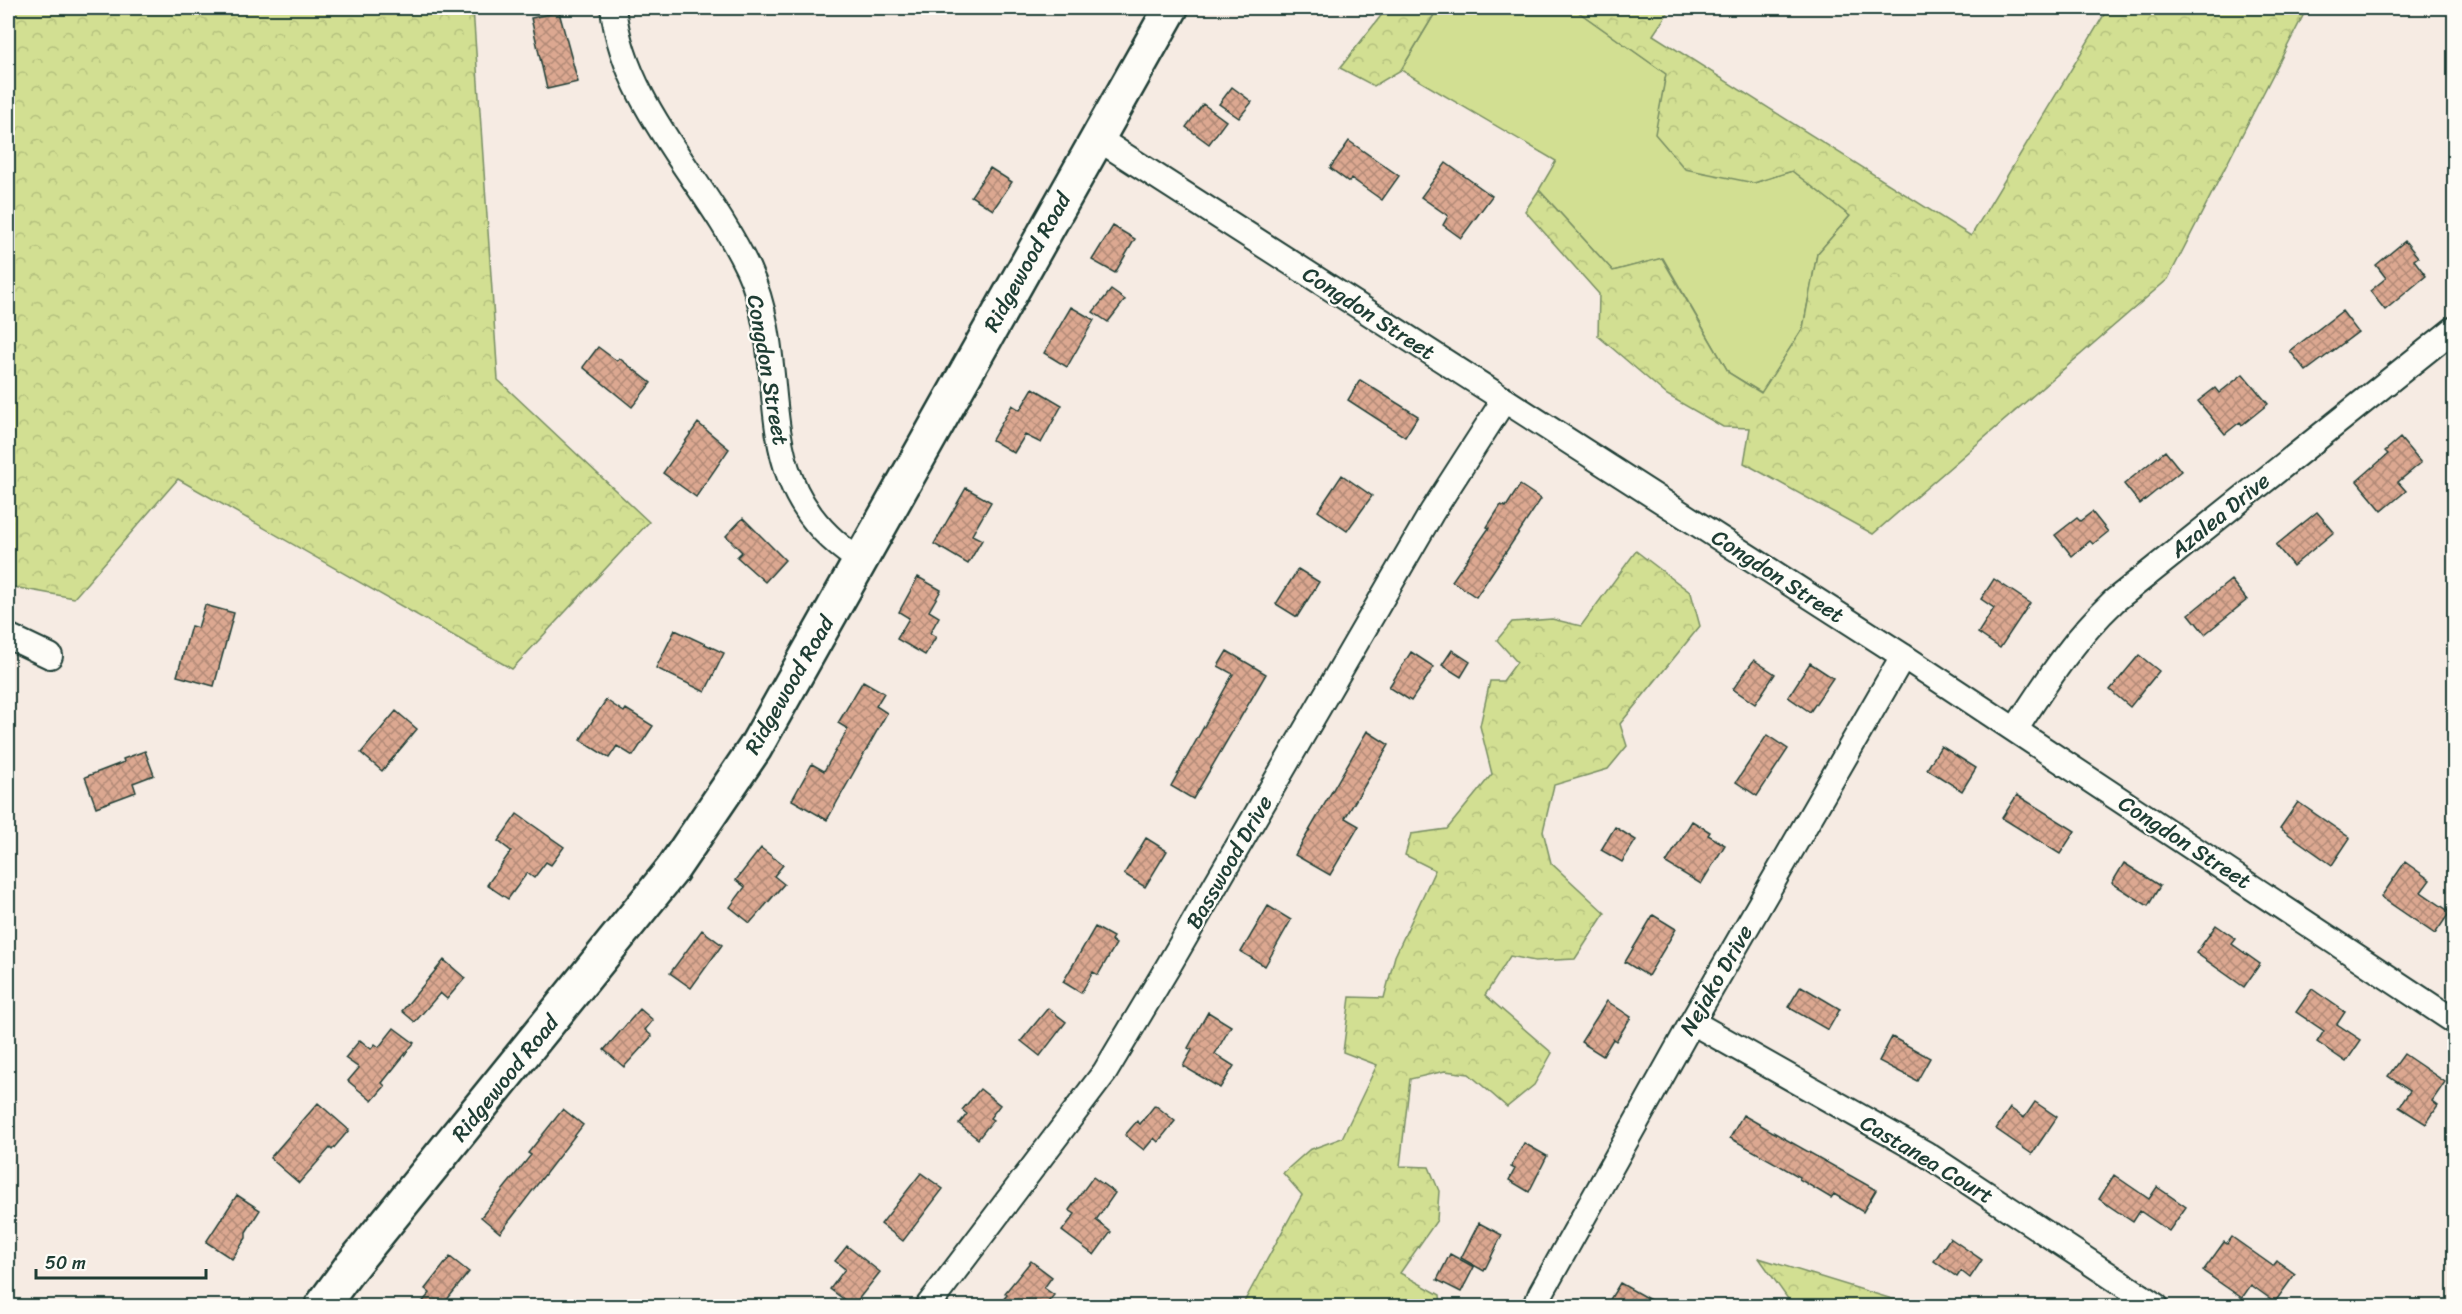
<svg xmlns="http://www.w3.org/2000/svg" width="2462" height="1314" viewBox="0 0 2462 1314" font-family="Sriracha,sans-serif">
<defs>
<pattern id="forest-crowns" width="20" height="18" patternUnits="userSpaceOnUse" patternTransform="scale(1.5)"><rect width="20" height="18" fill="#d2df92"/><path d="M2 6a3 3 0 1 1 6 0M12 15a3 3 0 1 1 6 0" fill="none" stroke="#b4c07e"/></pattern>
<pattern id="building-cross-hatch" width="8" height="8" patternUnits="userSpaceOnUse" patternTransform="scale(1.5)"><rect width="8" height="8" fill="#dca891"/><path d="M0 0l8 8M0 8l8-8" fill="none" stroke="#b28a77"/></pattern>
</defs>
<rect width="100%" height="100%" fill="#f6ebe3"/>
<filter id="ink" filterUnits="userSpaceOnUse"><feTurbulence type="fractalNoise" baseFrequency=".0167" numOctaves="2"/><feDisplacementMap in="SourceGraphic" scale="12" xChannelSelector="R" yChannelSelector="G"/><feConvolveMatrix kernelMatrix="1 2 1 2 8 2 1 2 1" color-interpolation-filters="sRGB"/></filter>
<g filter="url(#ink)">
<path fill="#d2df92" stroke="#788e63" stroke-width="1.5" d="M 1438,8 L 1573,8 L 1666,74 L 1656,134 L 1754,183 L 1792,171 L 1850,216 L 1817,254 L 1803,328 L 1762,393 L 1729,373 L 1663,258 L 1613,271 L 1539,190 L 1556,161 L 1401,70 Z"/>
<path fill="url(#forest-crowns)" stroke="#788e63" stroke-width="1.5" d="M 8,8 L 473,8 L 498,380 L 649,522 L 512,669 L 178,479 L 74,598 L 8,586 Z
M 1387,8 L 1438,8 L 1401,70 L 1374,86 L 1340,68 Z
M 1573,8 L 1671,8 L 1653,35 L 1971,236 L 2108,8 L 2307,8 L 2168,279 L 1873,534 L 1744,463 L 1750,428 L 1723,427 L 1667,395 L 1598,336 L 1599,294 L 1525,211 L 1539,190 L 1613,271 L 1662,258 L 1729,373 L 1761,393 L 1803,328 L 1817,254 L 1850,216 L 1792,171 L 1754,183 L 1685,169 L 1655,134 L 1666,74 Z
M 1636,551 L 1691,593 L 1700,626 L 1620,724 L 1627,746 L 1608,769 L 1554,785 L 1543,831 L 1551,863 L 1605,913 L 1575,959 L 1535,961 L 1510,956 L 1485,995 L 1552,1053 L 1534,1085 L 1507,1107 L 1469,1074 L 1445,1071 L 1410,1079 L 1400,1166 L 1429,1167 L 1439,1191 L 1437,1220 L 1400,1273 L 1440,1295 L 1441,1306 L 1234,1306 L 1244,1302 L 1302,1195 L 1283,1173 L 1309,1150 L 1342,1138 L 1377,1065 L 1343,1052 L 1350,997 L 1384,998 L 1395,956 L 1435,870 L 1405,855 L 1411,834 L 1447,829 L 1492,774 L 1480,726 L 1490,681 L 1503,681 L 1517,662 L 1497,640 L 1512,622 L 1552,619 L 1581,626 Z
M 1759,1258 L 1915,1306 L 1793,1306 Z"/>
<path fill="url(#building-cross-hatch)" stroke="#1f3d34" stroke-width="1.5" d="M 559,12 L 578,82 L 547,89 L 531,18 Z
M 1232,87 L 1252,102 L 1239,118 L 1219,104 Z
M 1203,104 L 1226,121 L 1209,144 L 1186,127 Z
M 1349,141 L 1399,176 L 1382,200 L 1351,178 L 1349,182 L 1330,168 Z
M 1446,163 L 1492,196 L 1461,238 L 1443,225 L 1448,216 L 1421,197 Z
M 990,168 L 1012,182 L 993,210 L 971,196 Z
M 1113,226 L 1135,239 L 1115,273 L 1092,260 Z
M 2405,241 L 2418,257 L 2414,260 L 2426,276 L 2385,310 L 2370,291 L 2386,278 L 2376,265 Z
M 1111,290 L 1125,300 L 1108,322 L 1093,312 Z
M 1071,307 L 1094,320 L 1067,367 L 1044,353 Z
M 2342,311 L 2358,332 L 2306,371 L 2290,351 Z
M 598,347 L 617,361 L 619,358 L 651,383 L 632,407 L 583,367 Z
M 2243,374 L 2268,404 L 2242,425 L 2240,422 L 2225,434 L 2198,401 L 2215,388 L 2219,393 Z
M 1360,380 L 1418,416 L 1405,437 L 1348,400 Z
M 1033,388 L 1062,405 L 1041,443 L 1025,435 L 1014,453 L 992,440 L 1012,405 L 1020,410 Z
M 698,423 L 729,449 L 696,497 L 663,473 Z
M 2400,438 L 2421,463 L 2398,482 L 2406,491 L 2382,511 L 2357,481 L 2388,454 L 2385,451 Z
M 2165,451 L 2181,471 L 2140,504 L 2124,484 Z
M 1342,475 L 1372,496 L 1347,531 L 1318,511 Z
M 1520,485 L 1541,499 L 1476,597 L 1452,581 L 1489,528 L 1487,527 L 1501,505 L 1506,507 Z
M 966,488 L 991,502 L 972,535 L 982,540 L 968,564 L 934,544 Z
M 2092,512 L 2108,532 L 2093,544 L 2090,541 L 2072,556 L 2055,535 L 2077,518 L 2080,521 Z
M 2317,512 L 2334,532 L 2293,566 L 2276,545 Z
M 743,518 L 785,560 L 765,582 L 737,557 L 742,552 L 726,536 Z
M 1298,569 L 1319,582 L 1297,617 L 1276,604 Z
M 918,577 L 941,590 L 929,611 L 939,617 L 930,633 L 936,637 L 925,655 L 897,639 L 909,618 L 899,612 Z
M 1994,579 L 2030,603 L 2000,648 L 1978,633 L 1994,608 L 1981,599 Z
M 2231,580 L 2247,600 L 2205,634 L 2189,614 Z
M 205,605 L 234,613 L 214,686 L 177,676 L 191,626 L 198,628 Z
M 675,630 L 724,653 L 705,692 L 656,668 Z
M 1452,650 L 1470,662 L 1461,677 L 1442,665 Z
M 1227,651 L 1266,674 L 1193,799 L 1171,786 L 1233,674 L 1218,666 Z
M 1411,652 L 1434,667 L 1411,701 L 1389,687 Z
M 2139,655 L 2159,671 L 2130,707 L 2110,690 Z
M 1754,660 L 1775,674 L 1755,704 L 1733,689 Z
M 1810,663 L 1833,678 L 1810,712 L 1788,697 Z
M 863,681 L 884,693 L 876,706 L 887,713 L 827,820 L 792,800 L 812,764 L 824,771 L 848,729 L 838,723 Z
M 606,700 L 624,712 L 626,709 L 653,726 L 633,756 L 617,746 L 609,758 L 580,740 Z
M 396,711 L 417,729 L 382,771 L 361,753 Z
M 1367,731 L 1389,745 L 1345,818 L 1359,826 L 1330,875 L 1295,855 Z
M 1767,735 L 1788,749 L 1757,796 L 1736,782 Z
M 1941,746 L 1976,768 L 1962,791 L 1927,769 Z
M 145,751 L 154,775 L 133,783 L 136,792 L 96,807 L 85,777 L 124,762 L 123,759 Z
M 2017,795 L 2075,831 L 2060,854 L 2002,818 Z
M 2298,802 L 2350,838 L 2332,865 L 2280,828 Z
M 517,814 L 564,847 L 551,865 L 546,862 L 534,878 L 527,873 L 508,899 L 487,885 L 511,851 L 498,841 Z
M 1692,821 L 1710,832 L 1708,835 L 1725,845 L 1701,884 L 1666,863 Z
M 1615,827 L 1636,840 L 1622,862 L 1601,850 Z
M 1146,838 L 1167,851 L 1145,887 L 1124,874 Z
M 761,848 L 783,865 L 774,876 L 784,884 L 750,923 L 730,907 L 745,887 L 736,880 Z
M 2405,862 L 2430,880 L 2421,892 L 2450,912 L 2435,934 L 2381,897 Z
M 2124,863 L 2160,886 L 2148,906 L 2112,883 Z
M 1268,906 L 1291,920 L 1265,966 L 1241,952 Z
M 1653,915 L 1676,929 L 1648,976 L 1625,962 Z
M 2216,925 L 2236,939 L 2232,944 L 2260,964 L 2244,987 L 2196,953 Z
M 1095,927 L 1113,937 L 1111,940 L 1116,944 L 1098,975 L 1093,972 L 1081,993 L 1063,982 Z
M 702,930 L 722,945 L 691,988 L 670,973 Z
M 444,960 L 465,978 L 447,999 L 440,993 L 415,1022 L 402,1011 Z
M 1801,986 L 1840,1009 L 1828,1030 L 1788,1007 Z
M 2312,989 L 2345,1012 L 2337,1024 L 2361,1040 L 2346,1062 L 2317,1042 L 2324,1031 L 2296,1012 Z
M 1607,1001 L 1631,1017 L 1616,1041 L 1613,1039 L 1603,1056 L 1581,1042 Z
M 1048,1008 L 1066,1022 L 1040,1056 L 1021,1041 Z
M 640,1009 L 653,1020 L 645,1030 L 652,1036 L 624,1067 L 604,1050 Z
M 1208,1012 L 1231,1026 L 1215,1054 L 1234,1066 L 1220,1088 L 1183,1066 L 1192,1050 L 1188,1048 Z
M 394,1028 L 414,1043 L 382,1083 L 385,1086 L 372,1101 L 348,1081 L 359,1068 L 345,1058 L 360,1040 L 371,1049 L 375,1044 L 379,1047 Z
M 1892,1037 L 1930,1058 L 1917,1081 L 1879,1061 Z
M 2404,1054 L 2445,1082 L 2432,1101 L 2438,1106 L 2426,1124 L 2399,1107 L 2410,1091 L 2388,1076 Z
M 980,1089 L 1000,1105 L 990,1118 L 993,1120 L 978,1139 L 959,1124 L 967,1114 L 962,1110 Z
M 2035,1102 L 2057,1117 L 2032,1154 L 1996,1129 L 2010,1108 L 2024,1118 Z
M 318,1103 L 349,1130 L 332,1150 L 330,1148 L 299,1183 L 270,1158 Z
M 1155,1105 L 1175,1121 L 1158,1142 L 1154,1138 L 1144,1150 L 1125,1135 L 1137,1121 L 1140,1124 Z
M 563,1109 L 583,1125 L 500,1233 L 481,1217 L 531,1155 L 528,1153 Z
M 1743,1115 L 1876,1190 L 1863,1212 L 1834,1194 L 1831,1198 L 1799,1179 L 1800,1177 L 1730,1138 Z
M 1524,1143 L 1547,1156 L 1529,1192 L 1509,1180 L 1515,1169 L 1511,1167 Z
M 921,1173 L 943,1189 L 903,1241 L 881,1224 Z
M 2114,1175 L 2149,1199 L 2157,1187 L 2186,1207 L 2169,1231 L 2140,1211 L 2133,1222 L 2099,1199 Z
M 1093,1177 L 1115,1193 L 1096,1220 L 1111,1232 L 1094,1255 L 1062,1231 L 1075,1214 L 1069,1210 Z
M 237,1195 L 260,1210 L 246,1232 L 246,1238 L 232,1259 L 206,1242 Z
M 1479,1223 L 1502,1235 L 1484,1271 L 1461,1258 Z
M 2232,1237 L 2273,1266 L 2277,1261 L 2295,1274 L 2275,1302 L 2251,1285 L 2242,1298 L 2203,1271 L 2224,1242 L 2227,1244 Z
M 1950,1238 L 1982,1260 L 1970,1278 L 1961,1271 L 1957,1277 L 1934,1261 Z
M 847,1246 L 880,1272 L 853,1306 L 830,1289 L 845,1269 L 835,1261 Z
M 1450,1254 L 1474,1267 L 1461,1292 L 1437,1280 Z
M 450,1257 L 469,1272 L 442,1306 L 419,1306 L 430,1293 L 425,1289 Z
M 1031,1261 L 1052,1277 L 1044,1288 L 1054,1295 L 1045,1306 L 998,1306 L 1007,1295 L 1005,1293 Z
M 1620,1283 L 1661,1306 L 1606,1306 Z"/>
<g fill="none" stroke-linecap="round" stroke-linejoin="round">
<g stroke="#1f3d34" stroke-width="28">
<path id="minor" d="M 613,8 C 625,109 706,180 748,269 C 796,373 741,483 859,560
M 1097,138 L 1903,656 L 2454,1021
M 8,636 L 50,656
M 2015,730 C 2047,681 2072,641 2114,601 L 2454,329
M 1692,1022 L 1926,1154 L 2156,1306
M 928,1306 L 1105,1072 L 1169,965 L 1432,512 L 1504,400
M 1536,1306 L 1541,1293 L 1692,1022 L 1903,656"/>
</g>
<g stroke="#1f3d34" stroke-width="38">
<path id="secondary" d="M 322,1306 L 349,1269 L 672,870 L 755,748 L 1171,8"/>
</g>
<use href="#minor" stroke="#fdfcf7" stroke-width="24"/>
<use href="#secondary" stroke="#fdfcf7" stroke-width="33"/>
</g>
</g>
<g text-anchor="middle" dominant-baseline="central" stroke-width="4.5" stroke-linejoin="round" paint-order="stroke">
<g font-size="22" fill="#1f3d34" stroke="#fdfcf7">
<text transform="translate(1027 262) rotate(-61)">Ridgewood Road</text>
<text transform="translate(1369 313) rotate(33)">Congdon Street</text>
<text transform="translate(768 370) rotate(80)">Congdon Street</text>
<text transform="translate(2220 515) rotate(-39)">Azalea Drive</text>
<text transform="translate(1778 576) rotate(33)">Congdon Street</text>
<text transform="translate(789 685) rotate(-60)">Ridgewood Road</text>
<text transform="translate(2185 842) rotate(33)">Congdon Street</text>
<text transform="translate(1229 862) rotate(-60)">Basswood Drive</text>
<text transform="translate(1716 980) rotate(-60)">Nejako Drive</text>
<text transform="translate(505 1078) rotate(-51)">Ridgewood Road</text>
<text transform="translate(1927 1159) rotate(31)">Castanea Court</text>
</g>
</g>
<rect width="2462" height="1314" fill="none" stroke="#fdfcf7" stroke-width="30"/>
<rect x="15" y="15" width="2432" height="1284" fill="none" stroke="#1f3d34" stroke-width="2" filter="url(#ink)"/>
<path d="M36 1269v9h170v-9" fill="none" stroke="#1f3d34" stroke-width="3"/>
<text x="45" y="1269" font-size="18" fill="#1f3d34" stroke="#fdfcf7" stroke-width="4.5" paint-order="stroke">50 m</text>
</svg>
